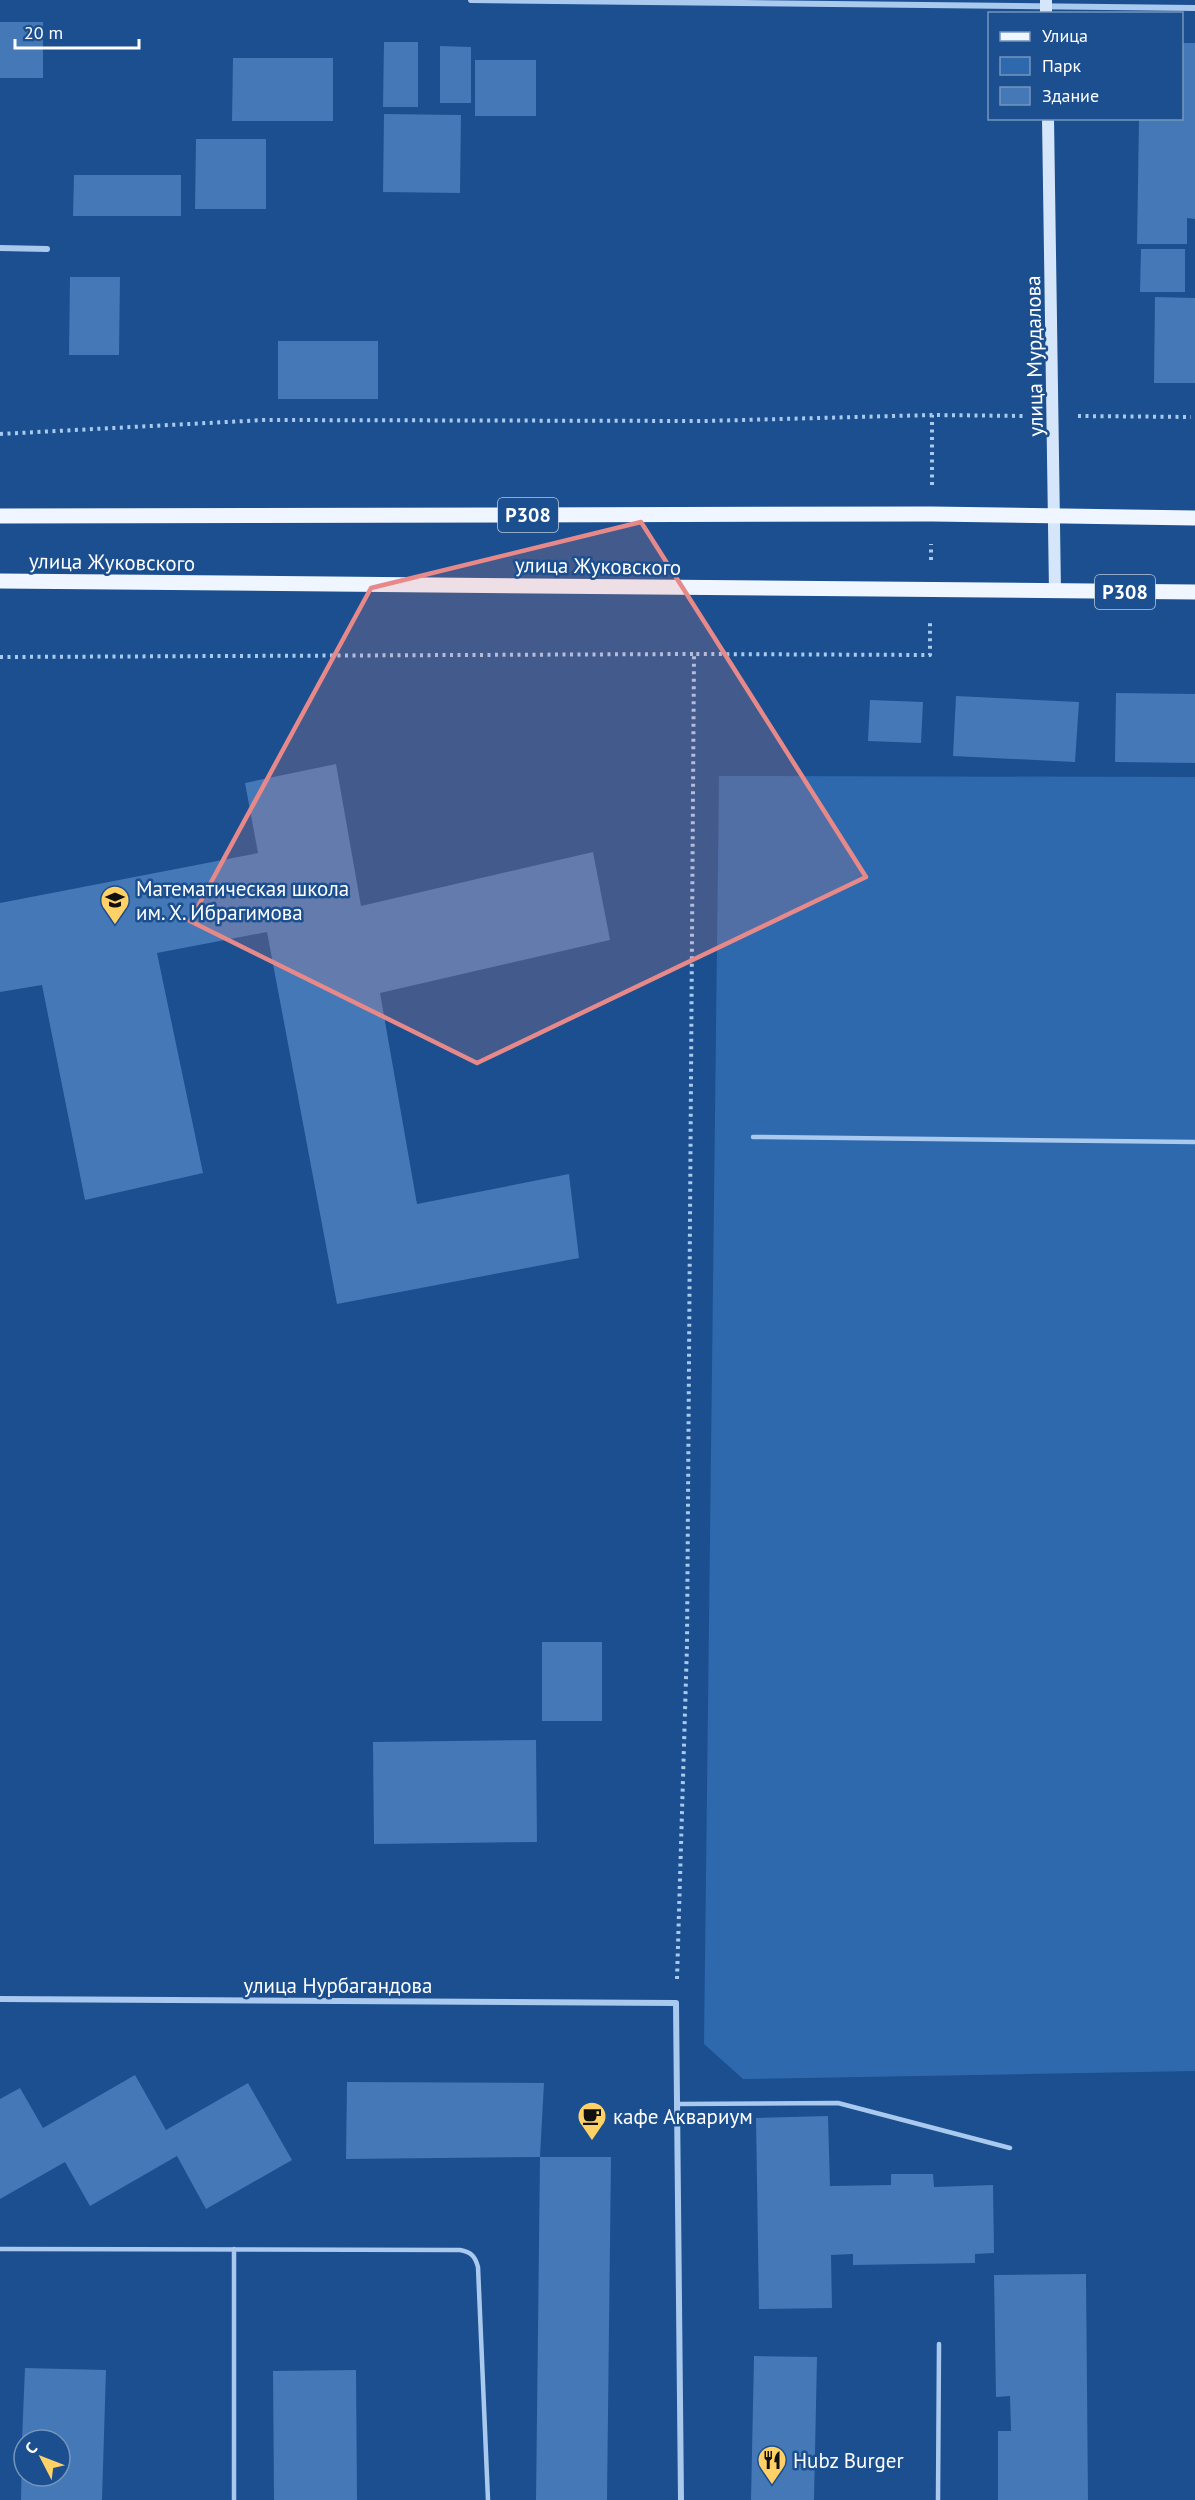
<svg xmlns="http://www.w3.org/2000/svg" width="1195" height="2500" viewBox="0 0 1195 2500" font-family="'PT Sans',sans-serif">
<rect width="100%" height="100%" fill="#1b4f8f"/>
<path fill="#2e69ad" d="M 719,776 L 1195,777 L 1195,2071 L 743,2079 L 704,2044 Z"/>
<path fill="#4478b7" d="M 0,22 L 43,22 L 43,78 L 0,78 Z
M 384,42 L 418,42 L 418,107 L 383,107 Z
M 1182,43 L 1195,43 L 1195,219 L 1187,218 L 1187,244 L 1137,244 L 1139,118 L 1182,118 Z
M 440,46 L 471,47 L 471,103 L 440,103 Z
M 233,58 L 333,58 L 333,121 L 232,121 Z
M 475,60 L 536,60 L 536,116 L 475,116 Z
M 384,114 L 461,115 L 460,193 L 383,192 Z
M 196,139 L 266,139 L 266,209 L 195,209 Z
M 74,175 L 181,175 L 181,216 L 73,216 Z
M 1141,249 L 1185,249 L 1185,292 L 1140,292 Z
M 70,277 L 120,277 L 119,355 L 69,355 Z
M 1155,297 L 1195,298 L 1195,383 L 1154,383 Z
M 278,341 L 378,341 L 378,399 L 278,399 Z
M 1116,693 L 1195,694 L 1195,763 L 1115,762 Z
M 956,696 L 1079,702 L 1075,762 L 953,756 Z
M 870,700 L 923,702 L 921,743 L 868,741 Z
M 336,764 L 361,906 L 593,852 L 610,940 L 380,993 L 417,1204 L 569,1174 L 579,1258 L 337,1304 L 267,932 L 157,953 L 203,1173 L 85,1200 L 42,985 L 0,992 L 0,903 L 258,853 L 245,783 Z
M 542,1642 L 602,1642 L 602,1721 L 542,1721 Z
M 536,1740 L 537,1842 L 374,1844 L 373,1742 Z
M 135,2075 L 166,2130 L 248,2083 L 292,2160 L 206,2209 L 177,2156 L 90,2206 L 65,2162 L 0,2199 L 0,2099 L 20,2088 L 43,2128 Z
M 347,2082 L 544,2083 L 540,2157 L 611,2157 L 607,2500 L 536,2500 L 540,2157 L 346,2159 Z
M 828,2116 L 830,2186 L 891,2185 L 891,2174 L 933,2174 L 934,2187 L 993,2185 L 994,2253 L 975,2254 L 975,2263 L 853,2265 L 853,2254 L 831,2255 L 832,2308 L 759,2309 L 756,2118 Z
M 1086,2274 L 1088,2500 L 998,2500 L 998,2431 L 1011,2431 L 1010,2396 L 996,2397 L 994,2275 Z
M 754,2356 L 817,2357 L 814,2500 L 751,2500 Z
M 25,2368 L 106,2370 L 102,2500 L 21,2500 L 22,2452 L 24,2452 L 24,2476 L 60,2476 L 60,2440 L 22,2440 Z
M 356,2370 L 357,2500 L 274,2500 L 273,2371 Z"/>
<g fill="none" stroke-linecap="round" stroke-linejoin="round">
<path stroke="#a9c9ee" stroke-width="4" stroke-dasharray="3 4.5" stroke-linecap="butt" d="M 1078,416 L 1191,417
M 0,434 L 264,420 L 705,421 L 932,415
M 932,485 L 932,415 L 1026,416
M 931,560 L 931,544
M 0,657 L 694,654
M 677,1979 L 687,1645 L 694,654 L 930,655 L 930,619"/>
<path stroke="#a9c9ee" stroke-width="4.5" d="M 753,1137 L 1195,1142
M 677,2104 L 838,2103 L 1010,2148
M 0,2249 L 460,2250 C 471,2252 475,2256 478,2267 L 488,2500
M 234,2249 L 234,2500
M 938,2500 L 939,2344"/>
<path stroke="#a9c9ee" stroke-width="6" d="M 471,0 L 1195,8
M 0,248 L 47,249
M 0,1999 L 676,2003 L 681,2500"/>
<path stroke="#d6e6fa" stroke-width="12" d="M 1046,0 L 1046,14
M 1048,118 L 1055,592"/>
<path stroke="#f0f6ff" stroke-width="15" d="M 0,516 L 932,514 L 1195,518
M 0,581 L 1195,592"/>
</g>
<path fill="#e88989" fill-opacity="0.2" stroke="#e88989" stroke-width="4.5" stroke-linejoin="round" d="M 641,522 L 866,877 L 477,1063 L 190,921 L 371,588 Z"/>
<defs>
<g id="school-pin" transform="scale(1.5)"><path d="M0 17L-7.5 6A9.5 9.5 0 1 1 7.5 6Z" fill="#ffd166" stroke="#1b4f8f"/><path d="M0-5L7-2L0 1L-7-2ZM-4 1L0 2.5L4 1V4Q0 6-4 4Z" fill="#111"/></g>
<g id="cafe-pin" transform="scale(1.5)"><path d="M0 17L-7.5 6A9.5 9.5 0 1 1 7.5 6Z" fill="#ffd166" stroke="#1b4f8f"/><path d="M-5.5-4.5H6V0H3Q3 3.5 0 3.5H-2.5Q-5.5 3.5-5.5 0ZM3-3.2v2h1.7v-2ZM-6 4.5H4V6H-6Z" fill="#111"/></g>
<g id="restaurant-pin" transform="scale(1.5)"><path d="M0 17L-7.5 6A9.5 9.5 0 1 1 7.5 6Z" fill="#ffd166" stroke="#1b4f8f"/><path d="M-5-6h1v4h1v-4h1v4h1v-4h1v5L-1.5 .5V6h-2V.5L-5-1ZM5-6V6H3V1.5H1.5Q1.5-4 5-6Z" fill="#111"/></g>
</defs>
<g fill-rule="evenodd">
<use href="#school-pin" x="115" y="900"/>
<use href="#cafe-pin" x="592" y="2116"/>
<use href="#restaurant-pin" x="772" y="2460"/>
</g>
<g text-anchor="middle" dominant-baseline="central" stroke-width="5" stroke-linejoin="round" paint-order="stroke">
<g fill="#1b4f8f" stroke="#bbcadd" stroke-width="1.5">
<rect x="498" y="498" width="60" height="34" rx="4.5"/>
<rect x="1095" y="575" width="60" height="34" rx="4.5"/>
</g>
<g font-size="20" font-weight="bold" fill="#fff">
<text x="528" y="515">P308</text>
<text x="1125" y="592">P308</text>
</g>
<g font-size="21" fill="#fff" stroke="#1b4f8f">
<text transform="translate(1034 356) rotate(-91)">улица Мурдалова</text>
<text transform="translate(112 562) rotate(1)">улица Жуковского</text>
<text transform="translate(598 566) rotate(1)">улица Жуковского</text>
<text x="338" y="1985">улица Нурбагандова</text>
</g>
<g font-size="21" fill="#fff" stroke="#1b4f8f" text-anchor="start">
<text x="136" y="888">Математическая школа<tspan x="136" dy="24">им. Х. Ибрагимова</tspan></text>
<text x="613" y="2116">кафе Аквариум</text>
<text x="793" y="2460">Hubz Burger</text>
</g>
</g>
<rect x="988" y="12" width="195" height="108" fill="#1b4f8f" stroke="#7695bc" stroke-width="1.5"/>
<rect x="1000" y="32" width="30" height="9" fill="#f0f6ff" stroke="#7695bc" stroke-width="1.5"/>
<text x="1042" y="42" font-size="18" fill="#ffffff">Улица</text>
<rect x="1000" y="57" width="30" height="18" fill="#2e69ad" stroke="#7695bc" stroke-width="1.5"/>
<text x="1042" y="72" font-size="18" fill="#ffffff">Парк</text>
<rect x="1000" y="87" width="30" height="18" fill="#4478b7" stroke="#7695bc" stroke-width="1.5"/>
<text x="1042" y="102" font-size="18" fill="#ffffff">Здание</text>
<g transform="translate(42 2458) rotate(312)"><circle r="28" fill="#1b4f8f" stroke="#7695bc" stroke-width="1.5"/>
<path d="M0-4.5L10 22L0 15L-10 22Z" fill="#ffd166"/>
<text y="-9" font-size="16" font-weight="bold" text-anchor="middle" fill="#ffffff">С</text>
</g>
<path d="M15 39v9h124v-9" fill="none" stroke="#ffffff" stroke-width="3"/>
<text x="24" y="39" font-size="18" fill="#ffffff" stroke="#1b4f8f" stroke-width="4.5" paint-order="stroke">20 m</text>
</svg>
